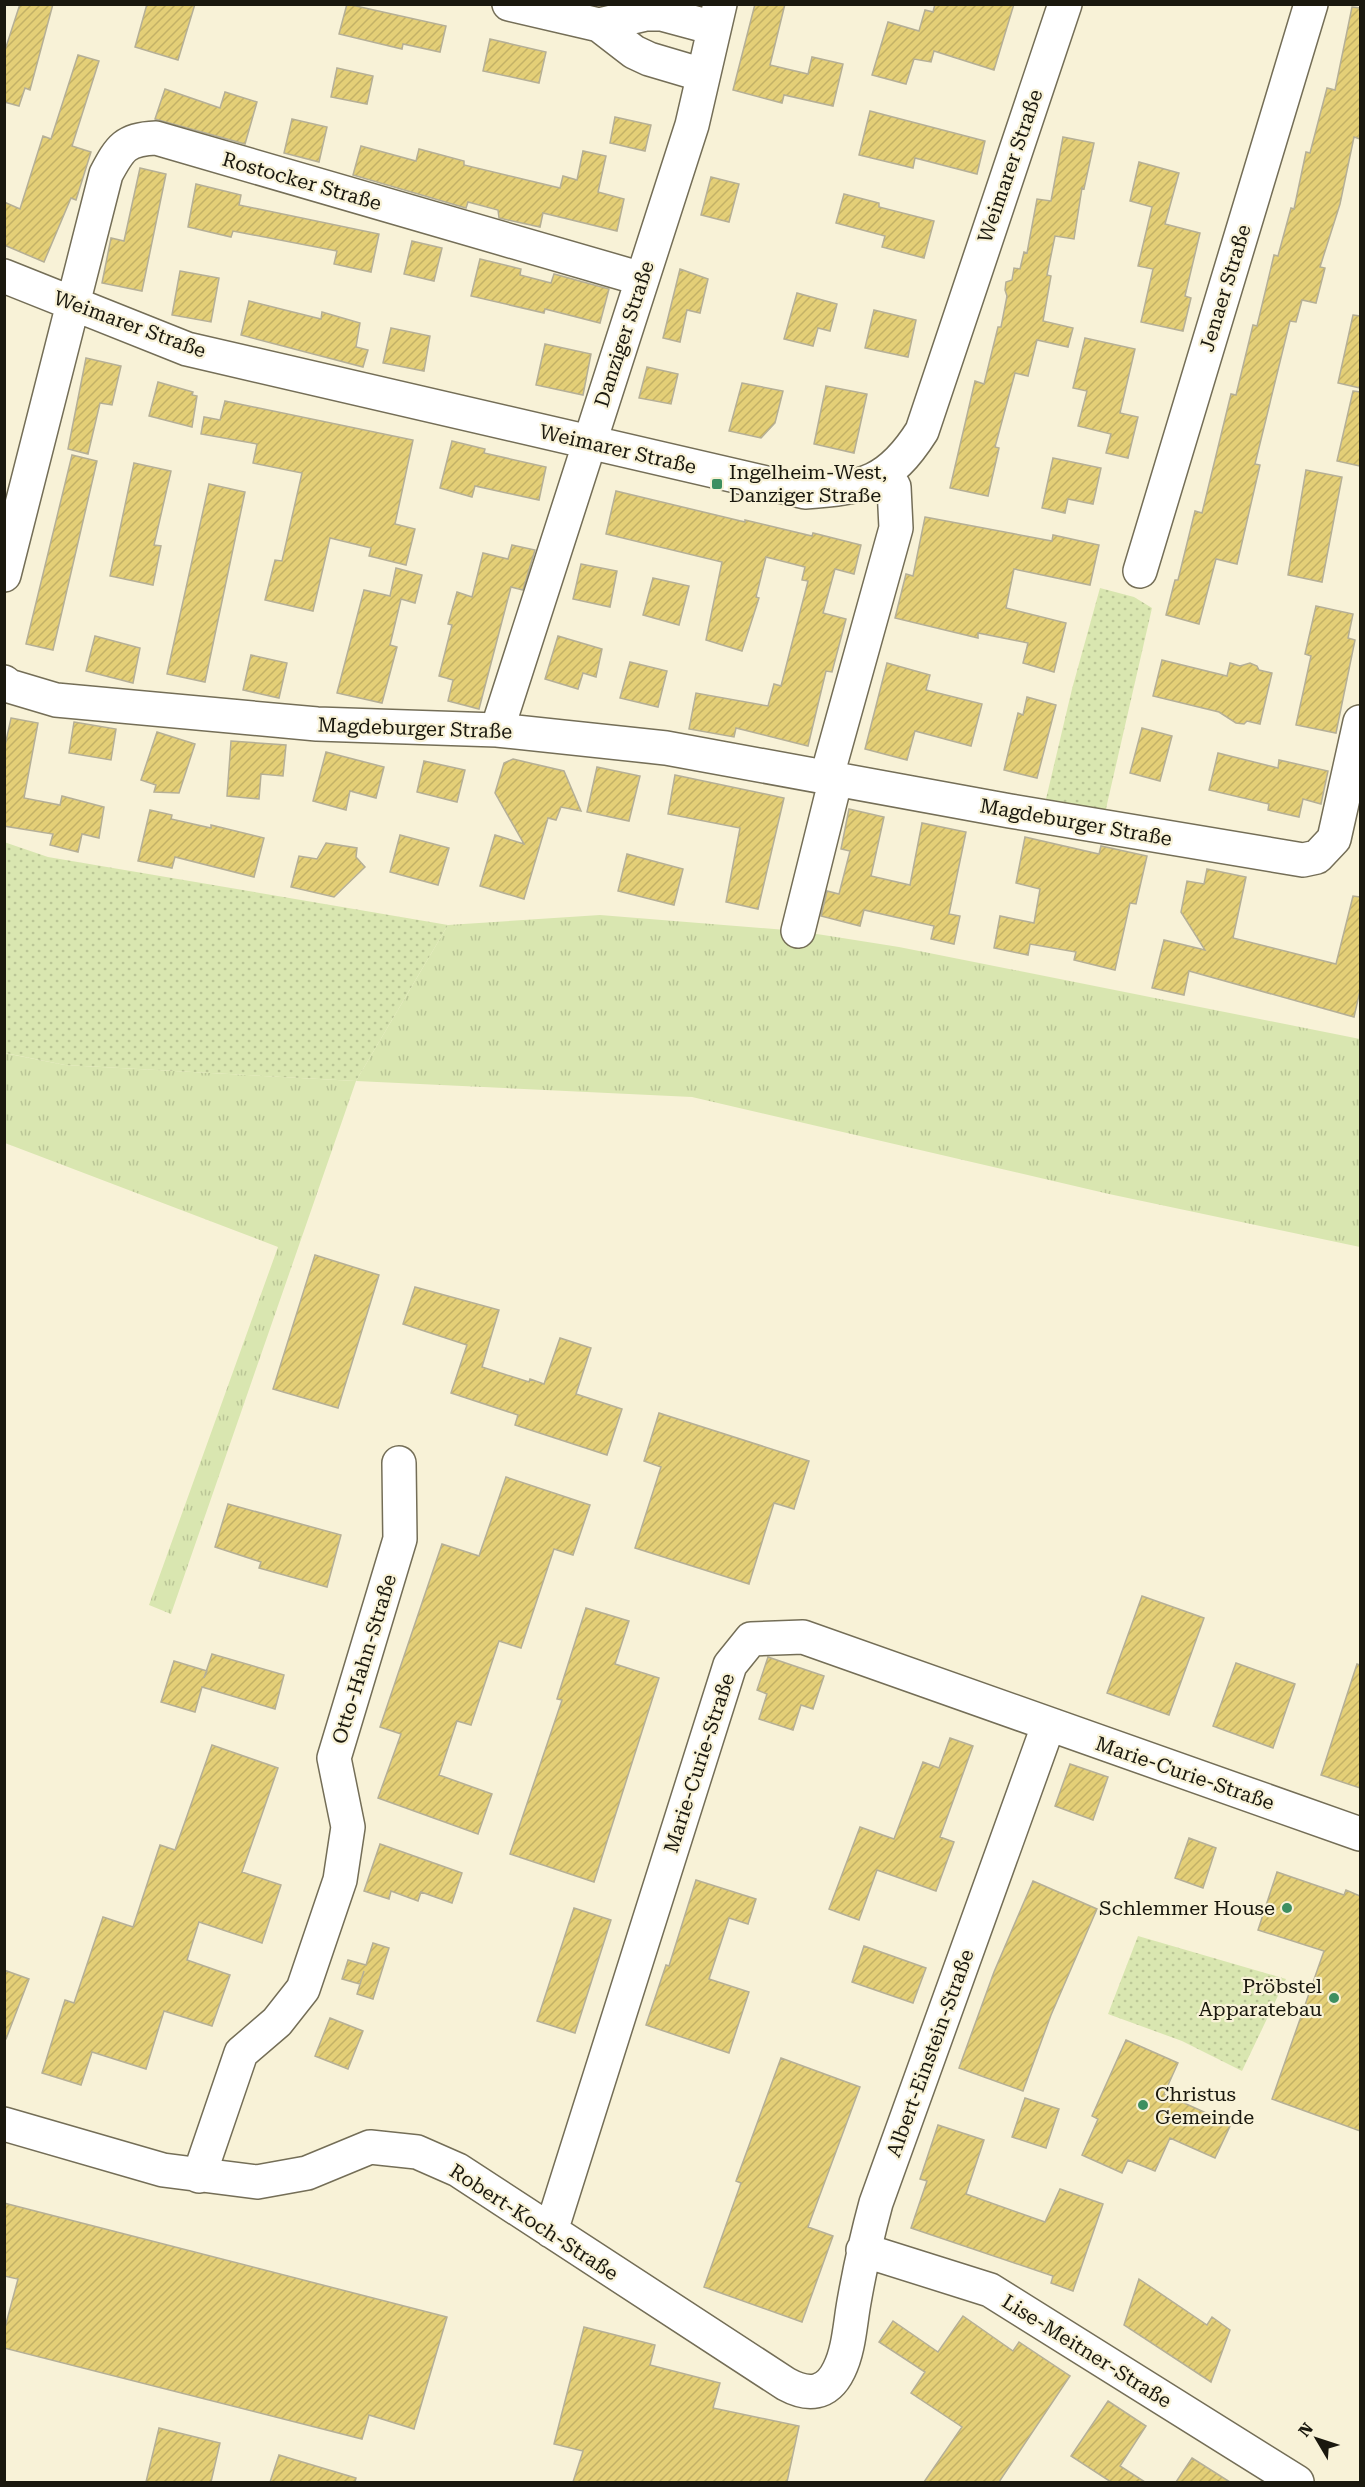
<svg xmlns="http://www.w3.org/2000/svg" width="1365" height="2487" viewBox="0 0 1365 2487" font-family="'Roboto Serif',serif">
<defs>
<pattern id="grass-tufts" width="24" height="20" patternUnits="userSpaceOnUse" patternTransform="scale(1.5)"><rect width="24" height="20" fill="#d9e6b0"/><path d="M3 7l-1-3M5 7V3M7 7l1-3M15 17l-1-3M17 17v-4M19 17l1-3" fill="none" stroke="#bac596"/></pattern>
<pattern id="park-dots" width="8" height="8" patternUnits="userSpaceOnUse" patternTransform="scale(1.5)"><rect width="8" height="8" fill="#d9e6b0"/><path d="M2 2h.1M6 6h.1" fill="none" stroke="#bac596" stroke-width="1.8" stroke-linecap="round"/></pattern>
<pattern id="building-hatch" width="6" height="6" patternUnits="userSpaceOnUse" patternTransform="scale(1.5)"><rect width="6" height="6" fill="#e4cf77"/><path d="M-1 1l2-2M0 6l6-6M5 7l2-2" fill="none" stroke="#c3b166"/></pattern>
</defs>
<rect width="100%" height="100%" fill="#f8f2d7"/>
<path fill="url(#grass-tufts)" d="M 600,915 L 798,931 L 899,947 L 1360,1039 L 1360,1247 L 1109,1194 L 692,1097 L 356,1081 L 171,1614 L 149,1605 L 278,1247 L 5,1143 L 4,1053 L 65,1065 L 356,1081 L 448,925 Z"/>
<path fill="url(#park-dots)" d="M 1100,588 L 1134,597 L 1152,608 L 1105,813 L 1046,799 L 1072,689 Z
M 4,842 L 48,857 L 448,925 L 356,1081 L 65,1065 L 5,1053 Z
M 1138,1936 L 1286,1979 L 1242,2071 L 1182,2041 L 1108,2014 Z"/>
<path fill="url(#building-hatch)" stroke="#b5af96" stroke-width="1.5" d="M 20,4 L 53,4 L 30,90 L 25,88 L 19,106 L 4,102 L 4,53 Z
M 147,4 L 195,4 L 178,60 L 135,47 Z
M 347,4 L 446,26 L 440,52 L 403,44 L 402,49 L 339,34 Z
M 755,4 L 785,4 L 770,65 L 808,74 L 812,57 L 843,64 L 833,106 L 784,95 L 782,103 L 733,90 Z
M 935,4 L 1014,4 L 994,70 L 934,51 L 931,62 L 914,59 L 906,84 L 872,75 L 888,22 L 919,31 L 925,10 L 933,12 Z
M 1352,7 L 1360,8 L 1360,139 L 1354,137 L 1340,204 L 1320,267 L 1325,268 L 1316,303 L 1302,300 L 1296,322 L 1290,321 L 1255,464 L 1260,465 L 1237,564 L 1216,559 L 1199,624 L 1166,615 L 1175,580 L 1178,580 L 1195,511 L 1202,513 L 1231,394 L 1236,395 L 1253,325 L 1257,326 L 1274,255 L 1278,256 L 1291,208 L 1294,209 L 1306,152 L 1310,153 L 1327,88 L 1335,90 Z
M 490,39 L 546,52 L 539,83 L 483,71 Z
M 78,55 L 99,61 L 72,146 L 91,152 L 76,200 L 71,198 L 44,262 L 4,245 L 4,202 L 20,209 L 43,136 L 51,139 Z
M 337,68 L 373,76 L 367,104 L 331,97 Z
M 165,89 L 220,108 L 225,92 L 257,102 L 245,144 L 155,119 Z
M 870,111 L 985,141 L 977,174 L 915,158 L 913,168 L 859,155 Z
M 615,117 L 651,125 L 645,151 L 610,143 Z
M 292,119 L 327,127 L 319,162 L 284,153 Z
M 1063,137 L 1094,143 L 1084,189 L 1082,188 L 1074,239 L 1055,236 L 1047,275 L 1051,276 L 1043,321 L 1073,328 L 1068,347 L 1037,340 L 1028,376 L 1015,373 L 995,447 L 999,448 L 988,496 L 950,488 L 975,381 L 984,384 L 998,327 L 1001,327 L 1007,296 L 1005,290 L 1006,282 L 1012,280 L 1014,268 L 1020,269 L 1024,252 L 1027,253 L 1037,199 L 1051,201 Z
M 361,146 L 416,161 L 419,149 L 464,161 L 464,165 L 560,188 L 563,176 L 577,180 L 583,151 L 606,156 L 598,192 L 624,199 L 617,231 L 543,213 L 540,227 L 499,218 L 498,210 L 468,202 L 466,208 L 353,175 Z
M 1139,162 L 1179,173 L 1165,224 L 1200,233 L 1185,296 L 1191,298 L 1183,331 L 1141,322 L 1153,269 L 1138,266 L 1152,207 L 1130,201 Z
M 140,168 L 166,174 L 142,291 L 102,283 L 111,238 L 124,241 Z
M 711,177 L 739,184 L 729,222 L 701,215 Z
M 196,184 L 241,195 L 239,205 L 379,234 L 371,272 L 334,264 L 337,251 L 233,231 L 231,237 L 188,227 Z
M 844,194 L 879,203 L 879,207 L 934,221 L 924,258 L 882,247 L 885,236 L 836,223 Z
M 412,241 L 442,248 L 434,281 L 404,274 Z
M 480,259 L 521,269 L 520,275 L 551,283 L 554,274 L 609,289 L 600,323 L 545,309 L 544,313 L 471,296 Z
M 680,269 L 708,279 L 700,313 L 687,310 L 680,342 L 663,338 Z
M 180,271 L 219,278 L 211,322 L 172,315 Z
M 797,293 L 837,304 L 830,331 L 818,328 L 813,346 L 784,339 Z
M 249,301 L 321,319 L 322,312 L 360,323 L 356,347 L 368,350 L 363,367 L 241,335 Z
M 874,310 L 916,320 L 908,357 L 865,348 Z
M 1353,315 L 1360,316 L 1360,388 L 1338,383 Z
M 391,328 L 430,336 L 424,371 L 383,363 Z
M 1085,338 L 1135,349 L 1120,413 L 1138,417 L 1128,458 L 1106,453 L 1111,434 L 1078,426 L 1087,391 L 1073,388 Z
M 545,344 L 591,354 L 583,395 L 536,385 Z
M 86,358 L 121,366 L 112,405 L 100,403 L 88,454 L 68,449 Z
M 647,367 L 678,374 L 671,404 L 639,398 Z
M 158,382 L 193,392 L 192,395 L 197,396 L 192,427 L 149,416 Z
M 742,383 L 783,391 L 775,423 L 761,438 L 729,431 Z
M 826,386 L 867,394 L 854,453 L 814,444 Z
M 1353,391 L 1360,392 L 1360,466 L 1337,461 Z
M 225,401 L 413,440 L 395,524 L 415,529 L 406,565 L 369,556 L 371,548 L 330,538 L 313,611 L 265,600 L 275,560 L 282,561 L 302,473 L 253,463 L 257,444 L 201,434 L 204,417 L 220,420 Z
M 452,441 L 485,449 L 484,453 L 546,467 L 539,500 L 475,486 L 472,497 L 440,488 Z
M 72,455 L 97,461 L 53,650 L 26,644 Z
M 1053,458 L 1101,468 L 1093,504 L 1068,499 L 1065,513 L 1042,508 Z
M 134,463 L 171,471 L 154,545 L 161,546 L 153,585 L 110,576 Z
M 1306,470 L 1342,477 L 1322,582 L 1288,575 Z
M 209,484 L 245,492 L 205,682 L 167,674 Z
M 616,491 L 745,522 L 745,520 L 812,536 L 813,533 L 861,545 L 854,574 L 835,569 L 823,613 L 846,619 L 832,672 L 826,671 L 808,746 L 736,728 L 734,737 L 689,729 L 696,693 L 768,706 L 774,684 L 781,686 L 808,581 L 802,580 L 805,567 L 766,557 L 756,597 L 759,598 L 742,651 L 706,640 L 722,562 L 606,534 Z
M 925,517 L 1052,541 L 1053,535 L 1099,545 L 1090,585 L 1014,569 L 1006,608 L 1066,623 L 1054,672 L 1023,663 L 1028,643 L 978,633 L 978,638 L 895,618 L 906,574 L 913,576 Z
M 512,545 L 535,550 L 523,590 L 511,587 L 479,709 L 448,701 L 453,680 L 439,676 L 452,625 L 448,624 L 457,592 L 472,597 L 483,553 L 508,559 Z
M 581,564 L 617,571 L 610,607 L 573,599 Z
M 396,568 L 422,575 L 415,603 L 401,599 L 390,645 L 397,647 L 382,703 L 337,693 L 364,590 L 390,596 Z
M 653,578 L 689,586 L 679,625 L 643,615 Z
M 1316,606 L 1353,614 L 1348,638 L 1355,640 L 1336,733 L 1296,725 L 1311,656 L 1305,654 Z
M 95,636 L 140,648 L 133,683 L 86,671 Z
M 558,636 L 602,649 L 596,677 L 583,673 L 578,689 L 545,679 Z
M 251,655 L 287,663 L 279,698 L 243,690 Z
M 1162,660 L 1227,676 L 1230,663 L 1240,666 L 1250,663 L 1257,666 L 1259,670 L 1272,673 L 1260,724 L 1247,721 L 1244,724 L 1236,723 L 1219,712 L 1153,696 Z
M 630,662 L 667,671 L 658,707 L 620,698 Z
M 887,663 L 930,675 L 926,690 L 982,704 L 971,746 L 915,731 L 907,760 L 865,749 Z
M 1027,697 L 1056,705 L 1037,778 L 1004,770 L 1018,713 L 1023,715 Z
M 11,718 L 38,723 L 24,798 L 60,805 L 62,796 L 104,807 L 99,838 L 82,834 L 78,852 L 50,845 L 53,834 L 4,826 L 4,750 Z
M 74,722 L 116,729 L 111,760 L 69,753 Z
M 1142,728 L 1172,736 L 1160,781 L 1130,773 Z
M 157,732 L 195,744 L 179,793 L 154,792 L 156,785 L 141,780 Z
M 231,741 L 286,745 L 283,776 L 261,774 L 259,799 L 227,796 Z
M 326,752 L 384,767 L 376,798 L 350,791 L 346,810 L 313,801 Z
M 1218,753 L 1278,768 L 1279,760 L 1328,771 L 1321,804 L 1303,799 L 1299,817 L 1268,810 L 1269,804 L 1209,790 Z
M 513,759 L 564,771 L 581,811 L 561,807 L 556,820 L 548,818 L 524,899 L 480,886 L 495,835 L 524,844 L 495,793 L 504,763 Z
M 424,761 L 465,770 L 457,802 L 417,792 Z
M 597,767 L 640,776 L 629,821 L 587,812 Z
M 675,775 L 784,798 L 758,909 L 726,902 L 740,828 L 668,814 Z
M 849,809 L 884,817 L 871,876 L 910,885 L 922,823 L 966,832 L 949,914 L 960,916 L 954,944 L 931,939 L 934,926 L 864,910 L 860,926 L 821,916 L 827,891 L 839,894 L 850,851 L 841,849 Z
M 150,810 L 172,815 L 171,819 L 211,828 L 211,825 L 264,838 L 254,877 L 175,857 L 172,868 L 138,861 Z
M 400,835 L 449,848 L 438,885 L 390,872 Z
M 1025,837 L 1099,854 L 1101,846 L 1147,856 L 1136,904 L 1130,903 L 1115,970 L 1074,960 L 1076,952 L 1030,944 L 1028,955 L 994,948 L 1000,916 L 1034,923 L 1040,889 L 1016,883 Z
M 326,843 L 357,848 L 356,857 L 365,867 L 334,897 L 291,887 L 299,856 L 317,859 Z
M 627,854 L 683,869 L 674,905 L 618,891 Z
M 1207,869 L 1246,877 L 1233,938 L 1336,964 L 1353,896 L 1360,897 L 1360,991 L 1354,1017 L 1189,971 L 1184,995 L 1152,988 L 1164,940 L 1205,950 L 1181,912 L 1187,881 L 1204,884 Z
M 315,1255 L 379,1275 L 338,1408 L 273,1389 Z
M 415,1287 L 499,1310 L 482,1367 L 529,1382 L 530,1379 L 544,1384 L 560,1338 L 591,1348 L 576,1394 L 622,1409 L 607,1455 L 515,1425 L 518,1415 L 451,1393 L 467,1345 L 403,1324 Z
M 659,1413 L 809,1461 L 794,1509 L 774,1503 L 749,1584 L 635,1548 L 661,1467 L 644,1461 Z
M 506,1477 L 590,1505 L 573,1555 L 554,1549 L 521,1648 L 499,1641 L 471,1725 L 457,1721 L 439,1775 L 492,1794 L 478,1834 L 378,1798 L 401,1734 L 380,1727 L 442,1544 L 479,1556 Z
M 228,1504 L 341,1535 L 327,1587 L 259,1568 L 261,1562 L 215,1547 Z
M 1142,1596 L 1204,1618 L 1169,1715 L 1107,1693 Z
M 586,1608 L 629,1621 L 615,1664 L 659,1678 L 594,1882 L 510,1854 L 562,1700 L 557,1699 Z
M 212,1654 L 284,1675 L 275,1709 L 202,1687 L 195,1712 L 161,1702 L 174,1661 L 207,1671 L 204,1678 Z
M 768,1657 L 824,1676 L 813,1709 L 801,1705 L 793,1730 L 759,1719 L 767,1694 L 757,1690 Z
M 1236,1663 L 1295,1684 L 1273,1748 L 1213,1726 Z
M 1357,1664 L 1360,1665 L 1360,1788 L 1321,1775 Z
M 950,1738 L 973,1746 L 940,1837 L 954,1842 L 936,1891 L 877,1870 L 859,1920 L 829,1909 L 860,1827 L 894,1839 L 923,1762 L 939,1768 Z
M 212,1745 L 278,1768 L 242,1872 L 281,1885 L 262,1943 L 199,1922 L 187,1960 L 230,1975 L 212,2026 L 164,2011 L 146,2069 L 92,2052 L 81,2085 L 42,2073 L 65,2000 L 74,2003 L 103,1917 L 133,1927 L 160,1845 L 175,1850 Z
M 1070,1764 L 1108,1777 L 1093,1820 L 1055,1806 Z
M 1189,1838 L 1216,1848 L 1203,1888 L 1175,1878 Z
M 380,1844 L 462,1873 L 452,1903 L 421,1892 L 418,1901 L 391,1891 L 389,1899 L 364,1891 Z
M 1277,1872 L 1344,1895 L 1346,1890 L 1360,1896 L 1360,2131 L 1272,2099 L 1324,1951 L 1258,1930 Z
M 696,1880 L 756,1899 L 748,1924 L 729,1918 L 709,1979 L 749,1992 L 729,2053 L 646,2025 L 666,1965 L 669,1966 Z
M 1033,1881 L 1097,1909 L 1051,2015 L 1023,2091 L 959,2068 L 994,1972 Z
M 574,1908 L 611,1920 L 575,2033 L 537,2021 Z
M 373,1943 L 389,1948 L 373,1999 L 357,1994 L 364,1971 L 360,1984 L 342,1979 L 348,1960 L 366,1965 Z
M 864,1946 L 926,1968 L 913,2003 L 852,1982 Z
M 4,1970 L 29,1979 L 6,2039 L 4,2039 Z
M 330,2018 L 363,2031 L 348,2069 L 315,2056 Z
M 1126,2040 L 1178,2063 L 1164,2094 L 1231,2124 L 1215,2158 L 1170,2138 L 1155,2171 L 1128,2160 L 1122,2173 L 1082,2155 L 1098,2119 L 1092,2116 Z
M 781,2058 L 860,2087 L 808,2227 L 833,2236 L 802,2322 L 704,2287 L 741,2183 L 736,2181 Z
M 1025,2098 L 1059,2109 L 1046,2148 L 1012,2137 Z
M 938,2125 L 984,2140 L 966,2194 L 1045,2222 L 1060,2189 L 1103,2204 L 1073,2291 L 1051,2283 L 1053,2276 L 911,2228 L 927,2181 L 920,2179 Z
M 4,2203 L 447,2317 L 414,2429 L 369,2415 L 362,2439 L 4,2348 L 4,2331 L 18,2279 L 4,2276 Z
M 1139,2279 L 1207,2325 L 1212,2317 L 1230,2330 L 1211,2382 L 1124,2325 Z
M 963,2316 L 1013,2351 L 1019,2342 L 1070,2376 L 999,2482 L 924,2482 L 962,2427 L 911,2393 L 925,2372 L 879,2342 L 893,2321 L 938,2352 Z
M 584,2327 L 655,2345 L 650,2365 L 720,2383 L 713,2408 L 799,2426 L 787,2482 L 573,2482 L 583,2451 L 554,2444 Z
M 1108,2401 L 1146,2426 L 1120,2466 L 1145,2482 L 1111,2482 L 1071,2456 Z
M 159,2428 L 220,2443 L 211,2482 L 146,2482 Z
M 279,2455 L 356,2478 L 355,2482 L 270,2482 Z
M 1192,2458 L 1230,2482 L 1176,2482 Z"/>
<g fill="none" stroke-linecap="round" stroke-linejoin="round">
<g stroke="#746e57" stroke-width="36">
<path id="minor" d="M 509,4 L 599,25 L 634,52 L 649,59 L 703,75
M 599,25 L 646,14 L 662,14 L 714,28
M 4,276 L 187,349 L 805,492 C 864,488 889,483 922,431 L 1065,4
M 1140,571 L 1311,4
M 4,575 L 106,174 C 120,148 125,139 156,138 L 642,279
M 4,682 L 9,686 L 56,700 L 317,724 L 497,730 L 666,748 L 1010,811 L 1303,860 L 1317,857 L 1334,839 L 1360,722
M 497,730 L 692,125 L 720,4
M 827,776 L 896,528 L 894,487 L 886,474
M 798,931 L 836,778
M 4,2124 L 163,2170 L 257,2182 L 307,2173 L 370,2147 L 417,2152 L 458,2170 L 786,2384 C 808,2396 827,2395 839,2370 C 849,2350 850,2324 854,2302 C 860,2268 867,2236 876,2203 L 1048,1726
M 199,2176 L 241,2053 L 277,2022 L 303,1989 L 340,1880 L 348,1827 L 334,1758 L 400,1539 L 399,1463
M 551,2231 L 730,1665 L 751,1639 L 803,1637 L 1360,1834
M 863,2250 L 990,2290 L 1297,2482"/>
</g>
<use href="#minor" stroke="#fff" stroke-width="33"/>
</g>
<g fill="#3d8f60" stroke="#f8f2d7" stroke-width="2">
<rect x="711" y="478" width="12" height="12" rx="3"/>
<circle cx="1287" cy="1908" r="6"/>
<circle cx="1334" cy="1998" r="6"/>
<circle cx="1143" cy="2105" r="6"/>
</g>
<g text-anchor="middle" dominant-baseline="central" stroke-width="4.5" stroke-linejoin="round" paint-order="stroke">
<g font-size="20" fill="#1a180e" stroke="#f8f2d7">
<text transform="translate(1010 166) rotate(-71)">Weimarer Straße</text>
<text transform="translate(302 181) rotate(16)">Rostocker Straße</text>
<text transform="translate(1225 288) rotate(-73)">Jenaer Straße</text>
<text transform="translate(130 324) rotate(20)">Weimarer Straße</text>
<text transform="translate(624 334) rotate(-72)">Danziger Straße</text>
<text transform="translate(618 449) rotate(13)">Weimarer Straße</text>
<text transform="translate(415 728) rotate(2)">Magdeburger Straße</text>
<text transform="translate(1076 822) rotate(10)">Magdeburger Straße</text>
<text transform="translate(364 1659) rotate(-73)">Otto-Hahn-Straße</text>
<text transform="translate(699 1763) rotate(-72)">Marie-Curie-Straße</text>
<text transform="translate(1185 1773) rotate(19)">Marie-Curie-Straße</text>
<text transform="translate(930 2053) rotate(-70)">Albert-Einstein-Straße</text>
<text transform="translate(534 2222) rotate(33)">Robert-Koch-Straße</text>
<text transform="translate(1087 2351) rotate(32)">Lise-Meitner-Straße</text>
</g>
<g font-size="20" fill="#1a180e" stroke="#f8f2d7" text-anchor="start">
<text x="729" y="472">Ingelheim-West,<tspan x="729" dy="23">Danziger Straße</tspan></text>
<text x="1275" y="1908" text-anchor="end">Schlemmer House</text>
<text x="1322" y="1986" text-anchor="end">Pröbstel<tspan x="1322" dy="23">Apparatebau</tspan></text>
<text x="1155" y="2094">Christus<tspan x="1155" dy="23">Gemeinde</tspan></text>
</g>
</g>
<rect width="1365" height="2487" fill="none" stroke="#1a180e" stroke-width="12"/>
<g transform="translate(1317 2439) rotate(309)" stroke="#f8f2d7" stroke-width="4.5" paint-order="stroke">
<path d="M0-4.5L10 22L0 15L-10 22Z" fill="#1a180e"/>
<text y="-9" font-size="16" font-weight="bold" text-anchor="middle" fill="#1a180e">N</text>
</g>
</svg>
